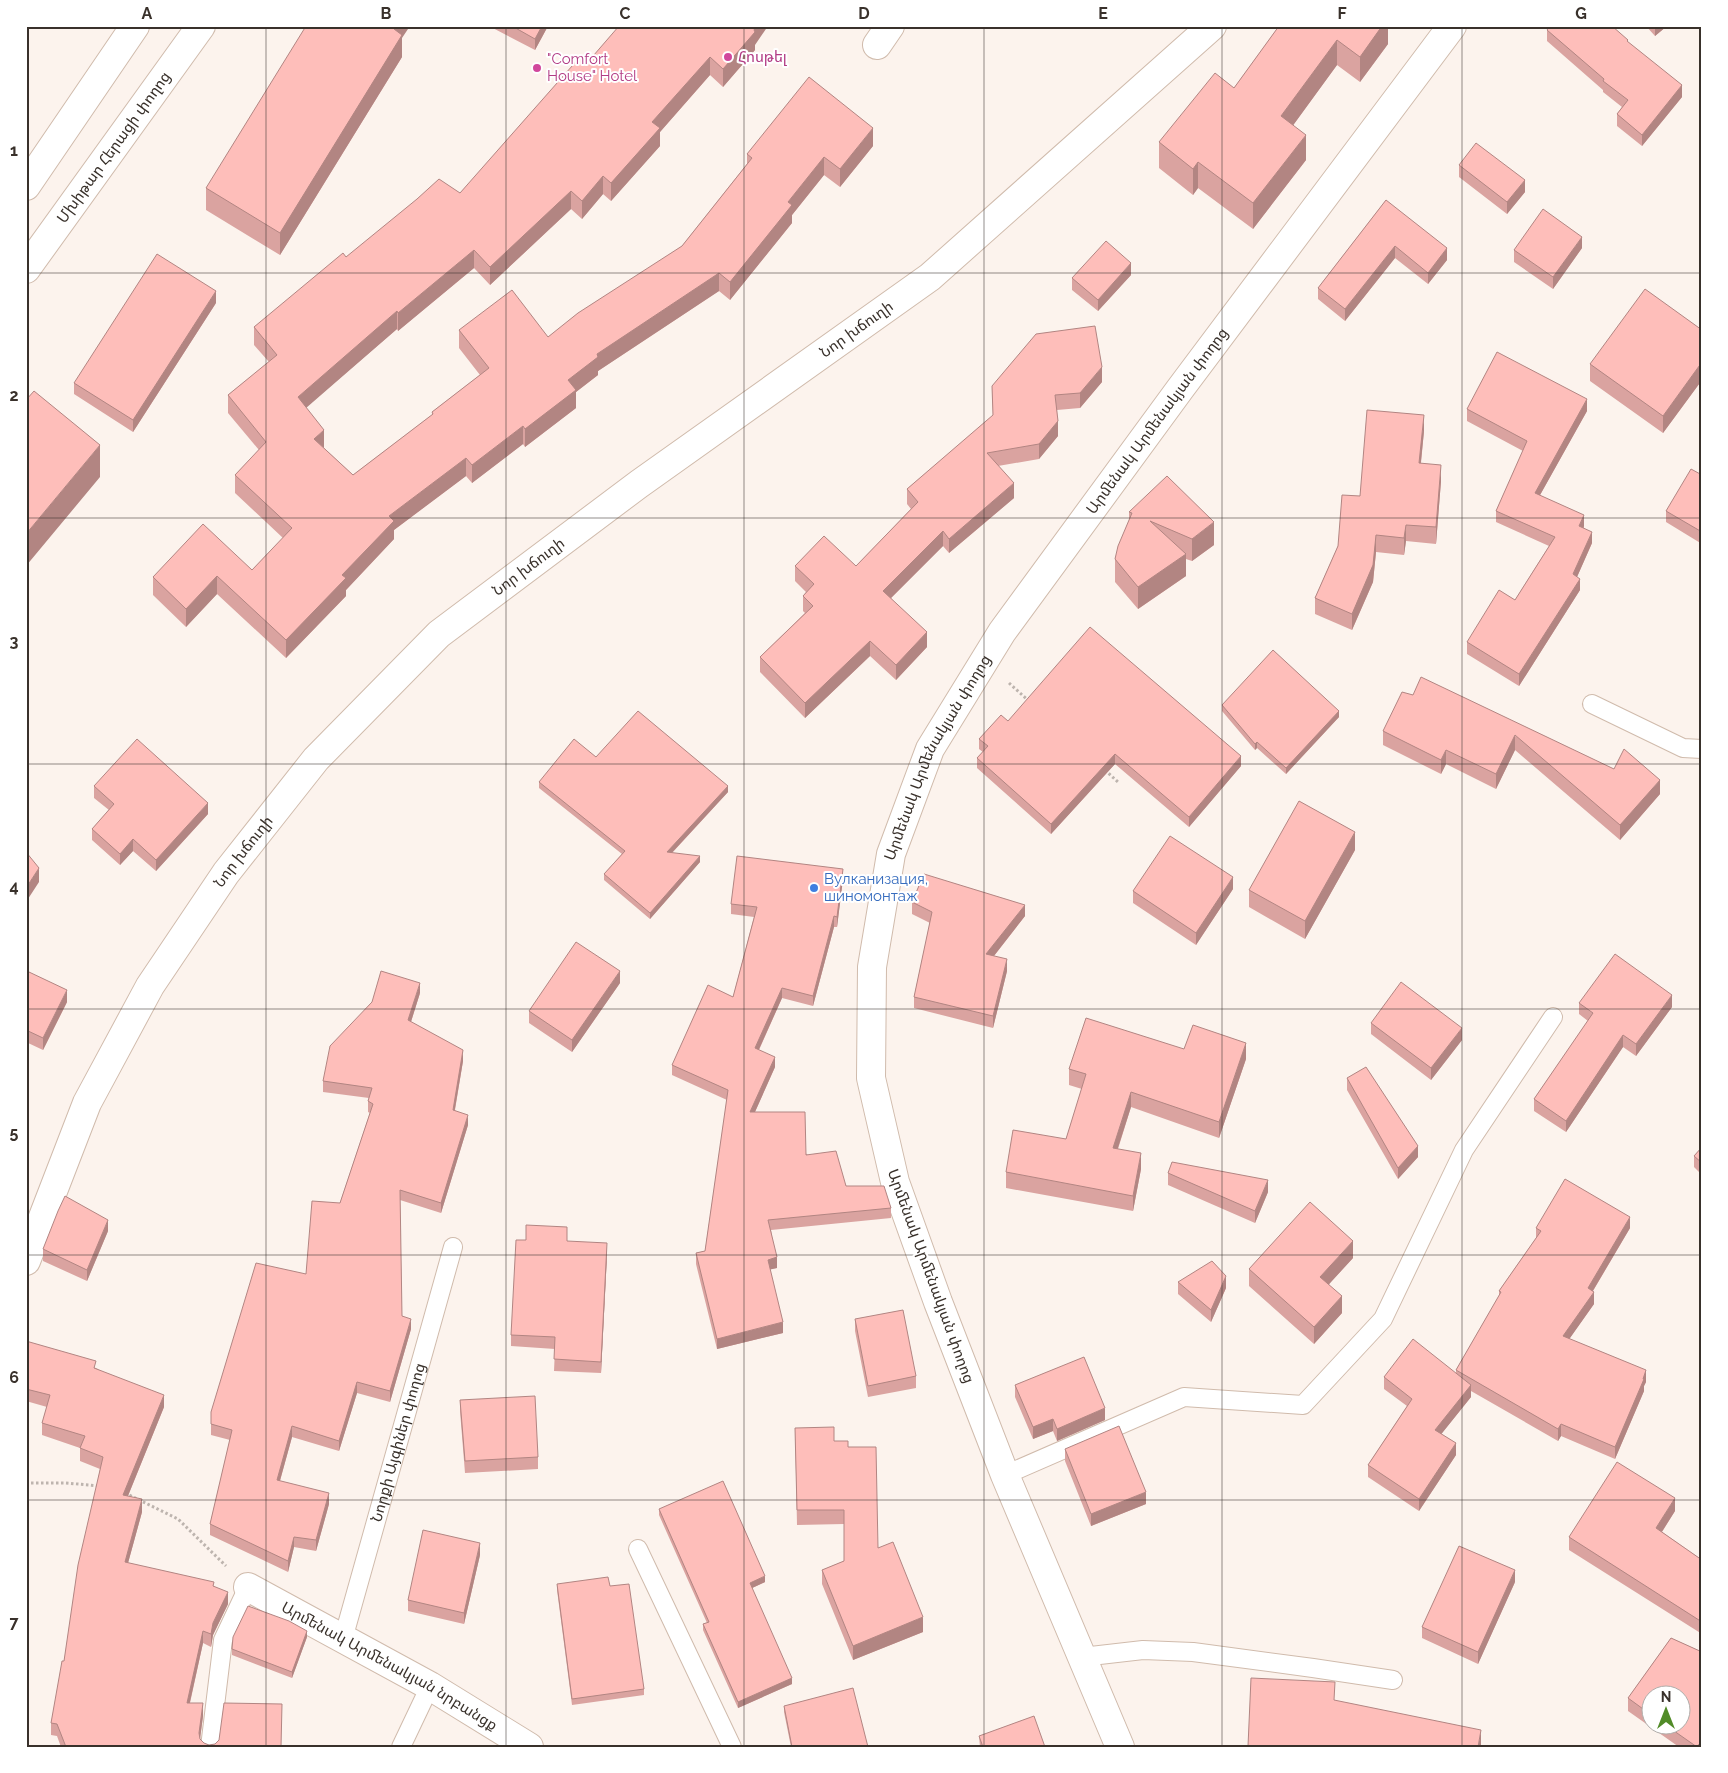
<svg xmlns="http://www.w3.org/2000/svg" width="1728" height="1773" viewBox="0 0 1728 1773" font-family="Raleway,'Noto Sans Armenian',sans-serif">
<rect width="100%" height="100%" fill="#fcf3ed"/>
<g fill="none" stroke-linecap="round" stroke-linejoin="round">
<g stroke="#d0bbac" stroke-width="20">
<g id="lane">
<path d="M 1592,704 L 1683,748 L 1702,749"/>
<path d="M 1005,1475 L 1184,1397 L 1303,1405 L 1383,1319 L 1464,1150 L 1553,1017"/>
<path d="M 638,1549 L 732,1747"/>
<path id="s1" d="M 343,1639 L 453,1247"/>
<path d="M 1082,1657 L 1143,1650 L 1193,1652 L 1313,1668 L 1393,1680"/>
<path d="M 210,1747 L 223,1640 L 248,1587"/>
<path d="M 401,1747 L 430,1686"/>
</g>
</g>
<g stroke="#d0bbac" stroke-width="30">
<g id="street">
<path d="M 877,45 L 890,26"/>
<path id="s2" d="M 248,1587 L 430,1686 L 529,1747"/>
</g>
</g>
<g stroke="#d0bbac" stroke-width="30">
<g id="secondary">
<path id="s3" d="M 26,1261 L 87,1103 L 150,986 L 226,873 L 316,759 L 439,634 L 639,484 L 930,277 L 1212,26"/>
<path id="s4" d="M 1120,1747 L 1005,1475 L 938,1302 L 895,1182 L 871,1078 L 872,967 L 891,854 L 930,749 L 1002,632 L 1180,389 L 1452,26"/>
</g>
</g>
<g stroke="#d0bbac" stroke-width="30">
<g id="primary">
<path d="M 26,186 L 135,26"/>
<path id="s5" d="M 26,269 L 201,26"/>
</g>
</g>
<path stroke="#bdb4ae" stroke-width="3" stroke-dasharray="2.5 2.5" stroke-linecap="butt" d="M 1009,683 L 1030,702
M 1105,770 L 1119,783
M 26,1483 L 66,1483 L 100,1486
M 125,1493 L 178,1519 L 226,1566"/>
<use href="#lane" stroke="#fff" stroke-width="18"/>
<use href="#street" stroke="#fff" stroke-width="28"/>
<use href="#secondary" stroke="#fff" stroke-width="28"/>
<use href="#primary" stroke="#fff" stroke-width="28"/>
</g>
<path fill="#daa3a0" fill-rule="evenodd" d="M 489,26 L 548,26 L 535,50 Z
M 1279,26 L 1389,26 L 1388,27 L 1388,44 L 1360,82 L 1337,65 L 1293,125 L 1306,160 L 1253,229 L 1198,188 L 1193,195 L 1159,168 L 1159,142 L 1234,88 Z
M 1646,26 L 1667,26 L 1655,36 Z
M 1547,30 L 1628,42 L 1682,97 L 1642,146 L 1617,126 L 1617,114 L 1622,107 L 1603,92 L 1603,90 L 1547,41 Z
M 402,38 L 402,57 L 280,255 L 206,210 L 206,188 Z
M 755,45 L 755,50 L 723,87 L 710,75 L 660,132 L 660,146 L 611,201 L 603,194 L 582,219 L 571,209 L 490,285 L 474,268 L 398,331 L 397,329 L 306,407 L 324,448 L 353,475 L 432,415 L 432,412 L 480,375 L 459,348 L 459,330 L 548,337 L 682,246 L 747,164 L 747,154 L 873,146 L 840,187 L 824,175 L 792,215 L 792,223 L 730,300 L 719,291 L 598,371 L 598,375 L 576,392 L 576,408 L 525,447 L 523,444 L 472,483 L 466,476 L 394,530 L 394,539 L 346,590 L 346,596 L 286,658 L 217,594 L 186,627 L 153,595 L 153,577 L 252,570 L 283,538 L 235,493 L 235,475 L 259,450 L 228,413 L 228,395 L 269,362 L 254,345 L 254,327 L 346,257 L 460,193 L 587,63 Z
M 1459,165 L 1525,192 L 1507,214 L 1459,177 Z
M 1386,200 L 1447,260 L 1428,284 L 1395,258 L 1345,321 L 1318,299 L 1318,288 Z
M 1582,248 L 1553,289 L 1514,262 L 1514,250 Z
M 1131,275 L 1098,311 L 1072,290 L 1072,278 Z
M 216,303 L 133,432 L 74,394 L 74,383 Z
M 1702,330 L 1702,380 L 1663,433 L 1590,381 L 1590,364 Z
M 1102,382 L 1080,408 L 1057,410 L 1058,436 L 1039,459 L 998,466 L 1014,498 L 949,553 L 943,546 L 891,598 L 927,647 L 896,680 L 870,656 L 805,718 L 760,672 L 760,657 L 805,613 L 803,611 L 803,596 L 806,592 L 795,581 L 795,566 L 856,566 L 911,509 L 907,504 L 907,489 L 993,416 L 992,386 Z
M 1467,409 L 1587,411 L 1540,495 L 1584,526 L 1584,528 L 1592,543 L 1577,577 L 1580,590 L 1519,686 L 1467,654 L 1467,642 L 1515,600 L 1549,546 L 1496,522 L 1496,511 L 1523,451 L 1467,421 Z
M 1424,431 L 1421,463 L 1441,481 L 1436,544 L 1406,541 L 1404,555 L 1376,552 L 1373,582 L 1352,630 L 1315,614 L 1315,598 L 1360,496 Z
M 1702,475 L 1702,544 L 1666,522 L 1666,511 Z
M 1129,512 L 1214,545 L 1192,561 L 1186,559 L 1186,576 L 1138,609 L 1115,582 L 1115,559 L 1129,521 Z
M 1413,695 L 1660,794 L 1620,840 L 1515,750 L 1496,789 L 1446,764 L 1441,774 L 1383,745 L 1383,731 Z
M 1222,705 L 1339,717 L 1286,774 L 1257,748 L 1255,750 L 1222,711 Z
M 1008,721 L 1241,766 L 1189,827 L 1115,764 L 1051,834 L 977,768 L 977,758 L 983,752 L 979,749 L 979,739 Z
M 596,757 L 728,792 L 672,853 L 700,862 L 650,919 L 604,880 L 604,874 L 622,854 L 539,788 L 539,782 Z
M 94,786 L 208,814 L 156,871 L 133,851 L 120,865 L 92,840 L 92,829 L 109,810 L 94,798 Z
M 1355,850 L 1305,939 L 1249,907 L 1249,890 Z
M 843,879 L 837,927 L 834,927 L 813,1006 L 782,998 L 759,1050 L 775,1067 L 755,1112 L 846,1186 L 891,1208 L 891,1218 L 771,1230 L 777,1268 L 770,1269 L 783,1333 L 717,1349 L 696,1264 L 696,1253 L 705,1251 L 727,1100 L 672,1075 L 672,1065 L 733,997 L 754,917 L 731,914 L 731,904 Z
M 1233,889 L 1196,945 L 1133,903 L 1133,891 Z
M 912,902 L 1025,916 L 994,956 L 1007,971 L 993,1028 L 914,1008 L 914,997 L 930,923 L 912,914 Z
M 26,978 L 67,1002 L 43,1050 L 26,1042 Z
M 620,983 L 572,1052 L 529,1023 L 529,1011 Z
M 420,993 L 411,1022 L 463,1061 L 455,1110 L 468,1125 L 441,1213 L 400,1200 L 402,1316 L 411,1329 L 390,1402 L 357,1393 L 339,1451 L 292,1437 L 280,1481 L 329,1504 L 316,1551 L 294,1547 L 288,1572 L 210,1535 L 210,1524 L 230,1440 L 211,1435 L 211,1412 L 306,1274 L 340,1203 L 370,1113 L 368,1112 L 368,1101 L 369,1098 L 323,1092 L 323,1081 Z
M 1579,1003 L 1672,1007 L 1636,1056 L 1623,1047 L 1566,1132 L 1534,1111 L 1534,1099 L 1588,1021 L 1579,1014 Z
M 1371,1023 L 1462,1040 L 1431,1080 L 1371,1034 Z
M 1184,1049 L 1246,1059 L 1219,1138 L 1131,1107 L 1118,1149 L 1141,1169 L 1133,1211 L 1006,1188 L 1006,1172 L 1066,1139 L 1082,1089 L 1069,1085 L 1069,1069 Z
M 1347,1078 L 1418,1157 L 1398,1179 L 1347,1090 Z
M 1702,1147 L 1702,1175 L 1694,1167 L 1694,1156 Z
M 1168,1173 L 1268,1192 L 1255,1223 L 1168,1185 Z
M 1536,1228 L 1630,1228 L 1593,1291 L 1594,1304 L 1569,1339 L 1646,1382 L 1644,1386 L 1644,1391 L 1615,1459 L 1561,1436 L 1558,1441 L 1471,1391 L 1471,1397 L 1441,1434 L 1456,1455 L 1419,1511 L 1368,1477 L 1368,1465 L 1407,1406 L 1384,1389 L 1384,1377 L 1456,1373 L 1456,1370 L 1499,1296 L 1499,1291 L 1536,1238 Z
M 108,1231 L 87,1281 L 43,1261 L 43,1249 Z
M 567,1241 L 607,1255 L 601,1373 L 554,1371 L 555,1349 L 511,1346 L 511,1335 Z
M 1353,1258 L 1329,1284 L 1342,1313 L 1314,1344 L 1249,1286 L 1249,1269 Z
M 1178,1282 L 1226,1288 L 1211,1322 L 1178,1294 Z
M 855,1319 L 916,1376 L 916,1388 L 868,1397 L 855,1331 Z
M 26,1341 L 96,1368 L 164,1407 L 128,1496 L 142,1512 L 128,1563 L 214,1586 L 228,1604 L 213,1635 L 211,1647 L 203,1643 L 190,1703 L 203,1716 L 200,1739 L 204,1743 L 209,1745 L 281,1747 L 61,1747 L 57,1736 L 51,1735 L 51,1723 L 64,1661 L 100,1469 L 80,1461 L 80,1448 L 42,1435 L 42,1423 L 47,1407 L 26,1401 Z
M 1015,1385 L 1105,1420 L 1057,1441 L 1053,1431 L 1033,1439 L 1015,1397 Z
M 460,1400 L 538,1457 L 538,1469 L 465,1473 L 460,1411 Z
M 795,1428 L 834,1441 L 848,1447 L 878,1548 L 923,1632 L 853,1660 L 822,1584 L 822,1570 L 844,1561 L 844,1524 L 797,1525 Z
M 1065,1449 L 1146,1504 L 1091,1526 L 1065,1461 Z
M 659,1509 L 765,1582 L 752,1588 L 792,1684 L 738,1708 L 703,1630 L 703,1624 L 707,1623 L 659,1515 Z
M 1675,1511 L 1662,1532 L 1702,1560 L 1702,1634 L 1569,1550 L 1569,1537 Z
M 480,1555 L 464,1624 L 408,1611 L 408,1600 Z
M 1515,1582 L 1478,1664 L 1422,1638 L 1422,1627 Z
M 557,1584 L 610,1586 L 644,1689 L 644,1695 L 572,1705 L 557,1590 Z
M 307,1637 L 292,1678 L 232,1655 L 232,1649 Z
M 1671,1638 L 1702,1652 L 1702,1747 L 1679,1747 L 1628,1711 L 1628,1698 ZM 1650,1696 L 1680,1696 L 1680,1726 L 1650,1726 Z
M 784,1706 L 868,1747 L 791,1747 L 784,1712 Z
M 979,1736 L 1045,1747 L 980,1747 Z"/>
<path fill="#b28582" d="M 396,26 L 410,26 L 402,38 L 402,57 L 280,255 L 280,233 Z
M 542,26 L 548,26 L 535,50 L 535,39 Z
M 756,26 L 768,26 L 755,45 L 755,50 L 723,87 L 723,69 Z
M 1380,26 L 1389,26 L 1388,27 L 1388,44 L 1360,82 L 1360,57 Z
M 1655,26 L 1667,26 L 1655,36 Z
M 1337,40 L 1337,65 L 1281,142 L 1281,116 Z
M 710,57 L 710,75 L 660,132 L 660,146 L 611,201 L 611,183 L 652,122 Z
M 1682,85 L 1682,97 L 1642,146 L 1642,135 Z
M 873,128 L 873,146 L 840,187 L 840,169 Z
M 1306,135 L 1306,160 L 1253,229 L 1253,203 Z
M 824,157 L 824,175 L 792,215 L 792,223 L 730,300 L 730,282 L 788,202 Z
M 1198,162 L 1198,188 L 1193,195 L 1193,169 Z
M 603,176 L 603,194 L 582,219 L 582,201 Z
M 1525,180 L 1525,192 L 1507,214 L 1507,202 Z
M 571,191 L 571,209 L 490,285 L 490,267 Z
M 1582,237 L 1582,248 L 1553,289 L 1553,277 Z
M 1395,246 L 1395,258 L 1345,321 L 1345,309 Z
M 1447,248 L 1447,260 L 1428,284 L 1428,273 Z
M 474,250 L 474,268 L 398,331 L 398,313 Z
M 1131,263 L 1131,275 L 1098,311 L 1098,300 Z
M 719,273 L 719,291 L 598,371 L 598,375 L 576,392 L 576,408 L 525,447 L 525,429 L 568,380 L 597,354 Z
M 216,291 L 216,303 L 133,432 L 133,420 Z
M 397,311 L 397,329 L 298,415 L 298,397 Z
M 1702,362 L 1702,380 L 1663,433 L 1663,416 Z
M 1102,367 L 1102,382 L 1080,408 L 1080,393 Z
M 1587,399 L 1587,411 L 1535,504 L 1535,493 Z
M 1424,415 L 1424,431 L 1419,480 L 1419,463 Z
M 1058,421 L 1058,436 L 1039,459 L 1039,444 Z
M 523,426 L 523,444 L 472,483 L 472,465 Z
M 324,430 L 324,448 L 314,439 Z
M 100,445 L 100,477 L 26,566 L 26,534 Z
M 466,458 L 466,476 L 394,530 L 394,539 L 346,590 L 346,596 L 286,658 L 286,640 L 342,575 L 389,516 Z
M 1441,465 L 1441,481 L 1436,544 L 1436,527 Z
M 1014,483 L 1014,498 L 949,553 L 949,539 Z
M 1584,515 L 1584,526 L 1579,538 L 1579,526 Z
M 1214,522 L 1214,545 L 1192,561 L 1192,539 Z
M 1406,525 L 1406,541 L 1404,555 L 1404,538 Z
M 943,531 L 943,546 L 883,606 L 883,591 Z
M 1592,532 L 1592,543 L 1573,586 L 1573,574 Z
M 1376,535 L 1376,552 L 1373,582 L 1352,630 L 1352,614 Z
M 1186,554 L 1186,576 L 1138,609 L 1138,587 Z
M 217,576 L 217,594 L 186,627 L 186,609 Z
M 1580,579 L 1580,590 L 1519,686 L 1519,674 Z
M 927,632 L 927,647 L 896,680 L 896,665 Z
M 870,641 L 870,656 L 805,718 L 805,703 Z
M 1339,711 L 1339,717 L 1286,774 L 1286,768 Z
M 1515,735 L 1515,750 L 1496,789 L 1496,774 Z
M 1257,742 L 1257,748 L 1255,750 L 1255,744 Z
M 1446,750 L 1446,764 L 1441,774 L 1441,760 Z
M 1115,754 L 1115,764 L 1051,834 L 1051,824 Z
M 1241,756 L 1241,766 L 1189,827 L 1189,817 Z
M 1660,780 L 1660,794 L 1620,840 L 1620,825 Z
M 728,786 L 728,792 L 667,858 L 667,852 Z
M 208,803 L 208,814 L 156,871 L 156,860 Z
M 1355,832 L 1355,850 L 1305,939 L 1305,921 Z
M 133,839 L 133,851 L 120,865 L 120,854 Z
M 700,856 L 700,862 L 650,919 L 650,913 Z
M 39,868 L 39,882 L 26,902 L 26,888 Z
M 843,869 L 843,879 L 837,927 L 837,917 Z
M 1233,877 L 1233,889 L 1196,945 L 1196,933 Z
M 1025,905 L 1025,916 L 986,966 L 986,954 Z
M 834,916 L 834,927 L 813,1006 L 813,996 Z
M 1007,959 L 1007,971 L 993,1028 L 993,1016 Z
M 620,971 L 620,983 L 572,1052 L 572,1040 Z
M 420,983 L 420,993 L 408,1031 L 408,1020 Z
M 782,988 L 782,998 L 755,1058 L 755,1048 Z
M 67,990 L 67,1002 L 43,1050 L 43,1038 Z
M 1672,995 L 1672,1007 L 1636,1056 L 1636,1044 Z
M 1462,1028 L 1462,1040 L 1431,1080 L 1431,1068 Z
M 1623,1035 L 1623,1047 L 1566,1132 L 1566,1121 Z
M 1246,1043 L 1246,1059 L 1219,1138 L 1219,1122 Z
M 463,1050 L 463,1061 L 453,1120 L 453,1110 Z
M 775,1057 L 775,1067 L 750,1123 L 750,1112 Z
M 1131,1092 L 1131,1107 L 1113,1163 L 1113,1148 Z
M 468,1115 L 468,1125 L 441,1213 L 441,1203 Z
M 1418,1146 L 1418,1157 L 1398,1179 L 1398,1168 Z
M 1141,1153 L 1141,1169 L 1133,1211 L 1133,1196 Z
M 1268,1180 L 1268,1192 L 1255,1223 L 1255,1211 Z
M 1630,1217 L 1630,1228 L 1588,1299 L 1588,1288 Z
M 108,1220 L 108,1231 L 87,1281 L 87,1270 Z
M 1353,1241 L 1353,1258 L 1320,1294 L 1320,1277 Z
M 607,1243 L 607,1255 L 601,1373 L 601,1362 Z
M 777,1257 L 777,1268 L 768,1270 L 768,1260 Z
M 1226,1276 L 1226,1288 L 1211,1322 L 1211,1310 Z
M 1594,1292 L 1594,1304 L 1563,1348 L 1563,1336 Z
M 1342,1296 L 1342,1313 L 1314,1344 L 1314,1327 Z
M 411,1319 L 411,1329 L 390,1402 L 390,1391 Z
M 783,1322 L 783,1333 L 717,1349 L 717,1339 Z
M 1646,1370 L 1646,1382 L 1644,1386 L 1644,1391 L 1615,1459 L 1615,1447 Z
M 357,1382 L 357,1393 L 339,1451 L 339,1441 Z
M 1471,1385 L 1471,1397 L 1435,1442 L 1435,1430 Z
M 164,1395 L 164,1407 L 123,1508 L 123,1495 Z
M 1105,1408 L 1105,1420 L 1057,1441 L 1057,1429 Z
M 1053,1419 L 1053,1431 L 1033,1439 L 1033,1427 Z
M 1561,1424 L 1561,1436 L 1558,1441 L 1558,1429 Z
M 292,1426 L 292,1437 L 277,1491 L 277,1480 Z
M 1456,1443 L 1456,1455 L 1419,1511 L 1419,1499 Z
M 1146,1492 L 1146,1504 L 1091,1526 L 1091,1514 Z
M 329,1493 L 329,1504 L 316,1551 L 316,1540 Z
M 1675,1498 L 1675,1511 L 1656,1541 L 1656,1528 Z
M 142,1499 L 142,1512 L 125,1574 L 125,1562 Z
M 294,1537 L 294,1547 L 288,1572 L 288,1561 Z
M 480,1543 L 480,1555 L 464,1624 L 464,1613 Z
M 1515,1570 L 1515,1582 L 1478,1664 L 1478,1652 Z
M 765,1576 L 765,1582 L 750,1589 L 750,1583 Z
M 228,1592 L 228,1604 L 213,1635 L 211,1647 L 211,1634 L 213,1623 Z
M 923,1617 L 923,1632 L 853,1660 L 853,1646 Z
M 203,1631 L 203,1643 L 187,1715 L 187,1703 Z
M 307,1631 L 307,1637 L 292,1678 L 292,1672 Z
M 792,1678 L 792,1684 L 738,1708 L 738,1702 Z
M 203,1703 L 203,1716 L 199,1746 L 199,1733 Z
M 1481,1730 L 1481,1747 L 1478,1747 Z
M 1702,1740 L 1702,1747 L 1697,1747 Z"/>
<path fill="#febeba" stroke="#b28582" d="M 306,26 L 396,26 L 394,29 L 402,35 L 280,233 L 206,188 Z
M 512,26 L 542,26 L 535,39 Z
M 619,26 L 756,26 L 754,30 L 755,32 L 723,69 L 710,57 L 652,122 L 660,128 L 611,183 L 603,176 L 582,201 L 571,191 L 490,267 L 474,250 L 398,313 L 397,311 L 298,397 L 324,430 L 314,439 L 353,475 L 433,414 L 432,412 L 489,368 L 459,330 L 512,290 L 548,337 L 578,313 L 682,246 L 752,158 L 747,154 L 809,77 L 873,128 L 840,169 L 824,157 L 788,202 L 792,205 L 730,282 L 719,273 L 597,354 L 598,357 L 568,380 L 576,390 L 525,429 L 523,426 L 472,465 L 466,458 L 389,516 L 394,521 L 342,575 L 346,578 L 286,640 L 217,576 L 186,609 L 153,577 L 203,524 L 252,570 L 292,528 L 235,475 L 266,442 L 228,395 L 277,355 L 254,327 L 343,253 L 346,257 L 417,199 L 439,179 L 460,193 L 580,57 L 587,63 Z
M 1279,26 L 1382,26 L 1360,57 L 1337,40 L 1281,116 L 1306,135 L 1253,203 L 1198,162 L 1193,169 L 1159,142 L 1215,73 L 1234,88 Z
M 1550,26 L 1612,26 L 1628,40 L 1627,41 L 1682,85 L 1642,135 L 1617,114 L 1628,100 L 1603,81 L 1604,79 L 1547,30 Z
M 1476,143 L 1525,180 L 1507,202 L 1459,165 Z
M 1386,200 L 1447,248 L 1428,273 L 1395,246 L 1345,309 L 1318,288 Z
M 1543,209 L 1582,237 L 1553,277 L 1514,250 Z
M 1106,241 L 1131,263 L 1098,300 L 1072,278 Z
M 157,254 L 216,291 L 133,420 L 74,383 Z
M 1645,289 L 1702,330 L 1702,362 L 1663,416 L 1590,364 Z
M 1095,326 L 1102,367 L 1080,393 L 1055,395 L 1058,421 L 1039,444 L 987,453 L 1014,483 L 949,539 L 943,531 L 883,591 L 927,632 L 896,665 L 870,641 L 805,703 L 760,657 L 813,606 L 803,596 L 814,584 L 795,566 L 824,536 L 856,566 L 918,502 L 907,489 L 993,415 L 992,386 L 1036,334 Z
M 1497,352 L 1587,399 L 1535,493 L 1584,515 L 1579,526 L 1592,532 L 1573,574 L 1580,579 L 1519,674 L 1467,642 L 1499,590 L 1515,600 L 1555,537 L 1496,511 L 1527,441 L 1467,409 Z
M 34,391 L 100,445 L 26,534 L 26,400 Z
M 1367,410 L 1424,415 L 1419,463 L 1441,465 L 1436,527 L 1406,525 L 1404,538 L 1376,535 L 1373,565 L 1352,614 L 1315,598 L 1338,546 L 1342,495 L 1360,496 Z
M 1691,469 L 1702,475 L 1702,532 L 1666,511 Z
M 1167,476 L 1214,522 L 1192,539 L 1150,521 L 1186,554 L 1138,587 L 1115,559 L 1118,546 L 1132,513 L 1129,512 Z
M 1090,627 L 1241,756 L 1189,817 L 1115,754 L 1051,824 L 977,758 L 988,746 L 979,739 L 1001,715 L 1008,721 Z
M 1273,650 L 1339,711 L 1286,768 L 1257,742 L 1255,744 L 1222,705 Z
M 1421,677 L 1614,769 L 1624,749 L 1660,780 L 1620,825 L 1515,735 L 1496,774 L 1446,750 L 1441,760 L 1383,731 L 1402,692 L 1413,695 Z
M 638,711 L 728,786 L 667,852 L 700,856 L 650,913 L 604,874 L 625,851 L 539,782 L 574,739 L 596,757 Z
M 137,739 L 208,803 L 156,860 L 133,839 L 120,854 L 92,829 L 114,804 L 94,786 Z
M 1299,801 L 1355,832 L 1305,921 L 1249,890 Z
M 1170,836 L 1233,877 L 1196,933 L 1133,891 Z
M 26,852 L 39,868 L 26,888 Z
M 737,856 L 843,869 L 837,917 L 834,916 L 813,996 L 782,988 L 755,1048 L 775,1057 L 750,1112 L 805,1112 L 806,1155 L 836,1151 L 846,1186 L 884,1186 L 891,1208 L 768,1220 L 777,1257 L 768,1260 L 783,1322 L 717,1339 L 696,1253 L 705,1251 L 728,1090 L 672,1065 L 708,985 L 733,997 L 757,907 L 731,904 Z
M 924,874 L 1025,905 L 986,954 L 1007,959 L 993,1016 L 914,997 L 932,912 L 912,902 Z
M 576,942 L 620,971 L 572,1040 L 529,1011 Z
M 1615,954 L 1672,995 L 1636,1044 L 1623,1035 L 1566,1121 L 1534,1099 L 1593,1013 L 1579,1003 Z
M 381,971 L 420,983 L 408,1020 L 463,1050 L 453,1110 L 468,1115 L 441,1203 L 400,1190 L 402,1316 L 411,1319 L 390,1391 L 357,1382 L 339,1441 L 292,1426 L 277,1480 L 329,1493 L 316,1540 L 294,1537 L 288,1561 L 210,1524 L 232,1430 L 211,1424 L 211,1412 L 256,1263 L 306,1274 L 312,1201 L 340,1203 L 373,1104 L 368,1101 L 372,1088 L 323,1081 L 330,1046 L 372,1002 Z
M 29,972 L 67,990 L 43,1038 L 26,1030 L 26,978 Z
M 1401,982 L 1462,1028 L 1431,1068 L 1371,1023 Z
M 1086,1018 L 1184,1049 L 1193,1025 L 1246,1043 L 1219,1122 L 1131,1092 L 1113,1148 L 1141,1153 L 1133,1196 L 1006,1172 L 1013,1130 L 1066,1139 L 1086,1074 L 1069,1069 Z
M 1366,1067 L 1418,1146 L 1398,1168 L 1347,1078 Z
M 1702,1147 L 1702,1163 L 1694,1156 Z
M 1172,1162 L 1268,1180 L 1255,1211 L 1168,1173 Z
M 1565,1179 L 1630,1217 L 1588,1288 L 1594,1292 L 1563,1336 L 1646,1370 L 1643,1379 L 1644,1379 L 1615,1447 L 1561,1424 L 1558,1429 L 1456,1370 L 1501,1292 L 1499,1291 L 1541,1231 L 1536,1228 Z
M 65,1196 L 108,1220 L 87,1270 L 43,1249 L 58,1211 Z
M 1310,1202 L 1353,1241 L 1320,1277 L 1342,1296 L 1314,1327 L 1249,1269 Z
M 526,1225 L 567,1227 L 567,1241 L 607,1243 L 601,1362 L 554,1359 L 555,1337 L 511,1335 L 516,1240 L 526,1240 Z
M 1212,1261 L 1226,1276 L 1211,1310 L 1178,1282 Z
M 903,1310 L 916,1376 L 868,1386 L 855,1319 Z
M 1413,1339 L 1471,1385 L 1435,1430 L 1456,1443 L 1419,1499 L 1368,1465 L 1412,1399 L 1384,1377 Z
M 26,1341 L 96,1361 L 94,1368 L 164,1395 L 123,1495 L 142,1499 L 125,1562 L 214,1582 L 213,1586 L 228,1592 L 213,1623 L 211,1634 L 203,1631 L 187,1703 L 203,1703 L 199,1733 L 200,1739 L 204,1743 L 209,1745 L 215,1744 L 219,1740 L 224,1703 L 282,1704 L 281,1747 L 66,1747 L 57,1724 L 51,1723 L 62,1661 L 64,1661 L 78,1565 L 103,1457 L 80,1448 L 85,1436 L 42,1423 L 50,1395 L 26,1389 Z
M 1084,1357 L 1105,1408 L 1057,1429 L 1053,1419 L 1033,1427 L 1015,1385 Z
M 535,1396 L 538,1457 L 465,1461 L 460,1400 Z
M 1119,1426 L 1146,1492 L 1091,1514 L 1065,1449 Z
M 834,1427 L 834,1441 L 848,1441 L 848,1447 L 876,1447 L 878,1548 L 893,1542 L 923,1617 L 853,1646 L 822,1570 L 844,1561 L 844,1510 L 797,1510 L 795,1428 Z
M 1617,1462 L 1675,1498 L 1656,1528 L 1702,1560 L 1702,1622 L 1569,1537 Z
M 723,1481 L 765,1576 L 750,1583 L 792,1678 L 738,1702 L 703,1624 L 709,1622 L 659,1509 Z
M 423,1530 L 480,1543 L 464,1613 L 408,1600 Z
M 1459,1546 L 1515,1570 L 1478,1652 L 1422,1627 Z
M 608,1577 L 610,1586 L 629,1584 L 644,1689 L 572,1699 L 557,1584 Z
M 248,1606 L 289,1621 L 307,1631 L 292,1672 L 232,1649 L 233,1637 Z
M 1671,1638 L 1702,1652 L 1702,1740 L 1697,1747 L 1667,1726 L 1680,1726 L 1680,1696 L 1650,1696 L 1650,1714 L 1628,1698 Z
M 1251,1678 L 1335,1682 L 1334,1700 L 1481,1730 L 1478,1747 L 1261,1747 L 1248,1746 Z
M 853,1688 L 868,1747 L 792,1747 L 784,1706 Z
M 1034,1716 L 1045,1747 L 983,1747 L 979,1736 Z"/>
<path fill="none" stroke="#39312b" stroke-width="1" stroke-opacity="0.55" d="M 266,26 L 266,1747M 506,26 L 506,1747M 744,26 L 744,1747M 984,26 L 984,1747M 1222,26 L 1222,1747M 1462,26 L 1462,1747M 26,273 L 1702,273M 26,518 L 1702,518M 26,764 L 1702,764M 26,1009 L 1702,1009M 26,1255 L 1702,1255M 26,1500 L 1702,1500"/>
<g fill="#d1479c" stroke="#fff" stroke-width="2">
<circle cx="728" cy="57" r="5"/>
<circle cx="537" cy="68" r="5"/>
</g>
<circle fill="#3f7fe0" stroke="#fff" stroke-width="2" cx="814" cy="888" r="5"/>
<g text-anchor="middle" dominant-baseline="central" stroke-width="4" stroke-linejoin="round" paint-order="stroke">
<g font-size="15" fill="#b23c85" stroke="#fff" text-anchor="start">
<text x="738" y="57">Հոսթել</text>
<text x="547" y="59">"Comfort<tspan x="547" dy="17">House" Hotel</tspan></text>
</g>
<g font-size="15" fill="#39312b" stroke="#fff">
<text stroke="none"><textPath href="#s5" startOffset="150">Մխիթար Հերացի փողոց</textPath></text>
<text stroke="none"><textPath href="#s3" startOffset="1276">Նոր խճուղի</textPath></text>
<text stroke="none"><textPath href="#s4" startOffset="1452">Արմենակ Արմենակյան փողոց</textPath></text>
<text stroke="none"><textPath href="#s3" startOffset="871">Նոր խճուղի</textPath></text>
<text stroke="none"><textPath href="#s4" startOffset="1048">Արմենակ Արմենակյան փողոց</textPath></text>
<text stroke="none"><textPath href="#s3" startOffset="466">Նոր խճուղի</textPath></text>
<text transform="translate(931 1276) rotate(70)">Արմենակ Արմենակյան փողոց</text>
<text stroke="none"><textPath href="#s1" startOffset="204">Նորքի Այգիներ փողոց</textPath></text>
<text stroke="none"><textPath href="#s2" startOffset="162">Արմենակ Արմենակյան նրբանցք</textPath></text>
</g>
<g font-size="15" fill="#366cbe" stroke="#fff" text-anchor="start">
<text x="824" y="879">Вулканизация,<tspan x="824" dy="17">шиномонтаж</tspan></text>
</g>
</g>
<rect width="1728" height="1773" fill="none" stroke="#ffffff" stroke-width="55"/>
<g transform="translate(1666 1710)"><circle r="24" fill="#ffffff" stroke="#b0adaa"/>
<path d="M0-4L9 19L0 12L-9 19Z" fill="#518b28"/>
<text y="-8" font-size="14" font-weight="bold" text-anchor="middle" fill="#39312b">N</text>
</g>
<rect x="28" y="28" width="1672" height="1718" fill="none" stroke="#39312b" stroke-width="2"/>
<g font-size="16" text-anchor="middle" font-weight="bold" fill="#39312b">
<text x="147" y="19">A</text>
<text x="386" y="19">B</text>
<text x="625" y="19">C</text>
<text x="864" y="19">D</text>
<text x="1103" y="19">E</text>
<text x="1342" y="19">F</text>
<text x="1581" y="19">G</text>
<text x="14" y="156">1</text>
<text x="14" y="401">2</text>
<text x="14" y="647">3</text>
<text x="14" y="892">4</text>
<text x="14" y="1138">5</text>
<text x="14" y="1383">6</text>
<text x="14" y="1628">7</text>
</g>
</svg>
